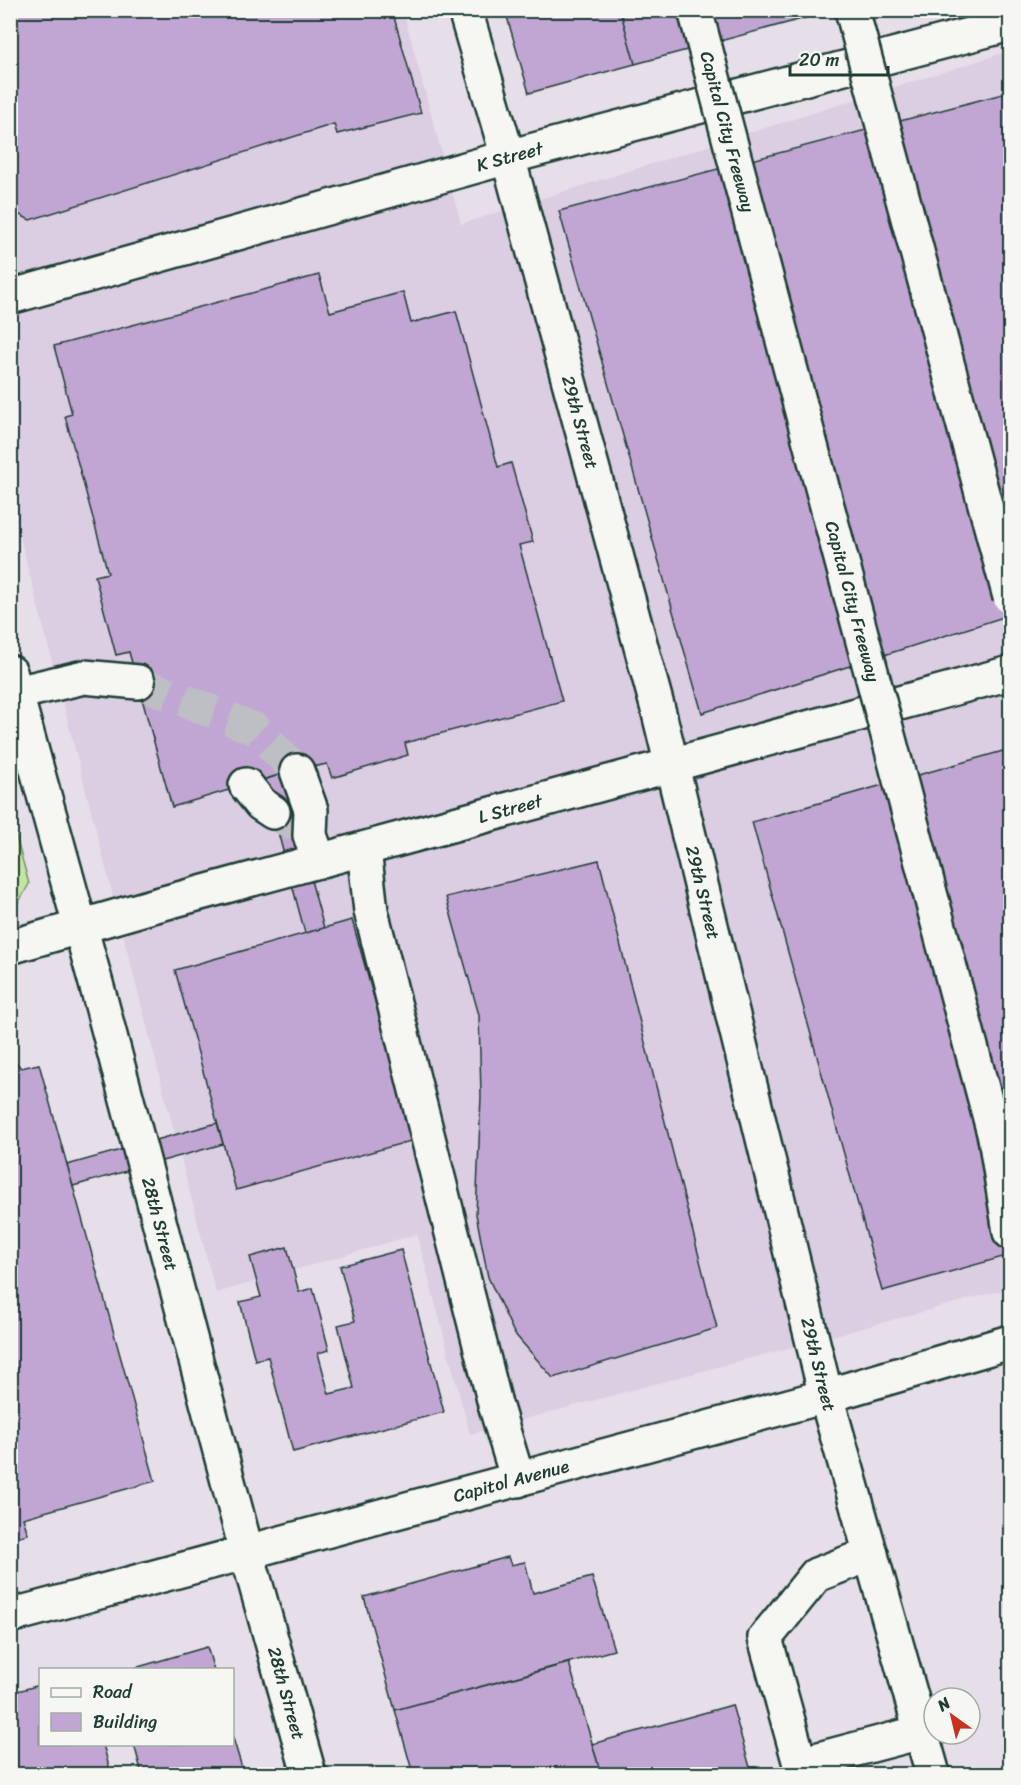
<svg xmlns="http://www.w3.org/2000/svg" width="1021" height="1785" viewBox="0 0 1021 1785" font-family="Sriracha,sans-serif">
<rect width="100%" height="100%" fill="#e6dee9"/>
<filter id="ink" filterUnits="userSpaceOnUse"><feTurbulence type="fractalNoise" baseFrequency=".0167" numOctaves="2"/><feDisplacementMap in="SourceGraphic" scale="12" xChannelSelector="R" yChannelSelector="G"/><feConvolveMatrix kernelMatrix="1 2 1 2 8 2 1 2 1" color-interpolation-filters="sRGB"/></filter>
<g filter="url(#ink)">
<path fill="#dbcde2" d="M 10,11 L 403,11 L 461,224 L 1010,51 L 1010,1288 L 470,1434 L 417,1234 L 216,1293 L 11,502 Z"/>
<path fill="#c4e7a0" stroke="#72926a" stroke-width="1.5" d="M 10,815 L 29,884 L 16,907 L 11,909 Z"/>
<path fill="#c1a6d3" stroke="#1f3d34" stroke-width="1.5" d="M 10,10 L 392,10 L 421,113 L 337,134 L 334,124 L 30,220 L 10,210 Z
M 505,10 L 620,10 L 635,64 L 529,93 Z
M 620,10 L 835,10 L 635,64 Z
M 1010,92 L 1010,615 L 702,713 L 559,211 Z
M 319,275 L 330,312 L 403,292 L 411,323 L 456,311 L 498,467 L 511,463 L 533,542 L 519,545 L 562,701 L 405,743 L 408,755 L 332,778 L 327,764 L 282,774 L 172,807 L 129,652 L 116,655 L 95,576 L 108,573 L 65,416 L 72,414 L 54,346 Z
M 1010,749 L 1010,1255 L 882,1291 L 752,822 Z
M 282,774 L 324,928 L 305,933 L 264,780 Z
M 599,860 L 717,1328 L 553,1378 L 514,1333 L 488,1277 L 476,1214 L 481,1096 L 479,1015 L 446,897 Z
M 352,920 L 414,1140 L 236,1190 L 175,970 Z
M 10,1055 L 21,1068 L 39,1064 L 155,1481 L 23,1518 L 28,1534 L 10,1539 Z
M 217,1123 L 223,1144 L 73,1186 L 67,1165 Z
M 287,1247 L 299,1292 L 313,1288 L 329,1350 L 318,1353 L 329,1394 L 354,1388 L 338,1325 L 355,1321 L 340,1266 L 401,1250 L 444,1412 L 293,1452 L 268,1357 L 255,1360 L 240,1302 L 261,1297 L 250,1257 Z
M 508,1557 L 511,1565 L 525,1562 L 533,1593 L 592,1577 L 614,1650 L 395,1710 L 364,1597 Z
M 207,1647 L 214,1670 L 128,1670 Z
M 569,1663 L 601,1774 L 413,1774 L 395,1710 Z
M 40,1685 L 40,1744 L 103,1744 L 111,1774 L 10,1774 L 10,1693 Z
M 732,1705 L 752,1774 L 601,1774 L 592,1744 Z
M 232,1735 L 244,1774 L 142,1774 L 134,1744 L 232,1744 Z"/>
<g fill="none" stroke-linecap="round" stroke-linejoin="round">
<path stroke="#bebec5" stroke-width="33" stroke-dasharray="33 16" stroke-linecap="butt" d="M 138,682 L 255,729 L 297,771
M 273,812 L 297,827"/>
<g stroke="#1f3d34" stroke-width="38">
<g id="minor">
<path id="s1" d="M 10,297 L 508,157 L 1010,24"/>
<path id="s2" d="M 10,672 L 100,998 L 247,1553 L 309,1774"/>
<path d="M 16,693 L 84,677 L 138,682"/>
<path d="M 297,771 L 311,810 L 310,835 L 319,861"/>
<path d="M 246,785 L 261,804 L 273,812"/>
<path d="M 364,849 L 371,911 L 495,1404 L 518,1480"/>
<path id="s3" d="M 10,1616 L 826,1396"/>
<path d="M 800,1764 L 765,1638 L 816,1575 L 871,1554"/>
<path d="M 803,1774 L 800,1764 L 921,1732"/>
</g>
</g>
<g stroke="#1f3d34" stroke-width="38">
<g id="major">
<path id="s4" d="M 465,10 L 508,157 L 659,713 L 826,1396 L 933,1774"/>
<path id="s5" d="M 10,947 L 149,907 L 1010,673"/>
<path d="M 826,1396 L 1010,1342"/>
</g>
</g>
<g stroke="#1f3d34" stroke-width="38">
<path id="highway" d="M 995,1137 L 1010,1232"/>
</g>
<path stroke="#1f3d34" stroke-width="4" stroke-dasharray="6 4.5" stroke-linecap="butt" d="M 10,886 L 16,893"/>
<use href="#minor" stroke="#f6f6f2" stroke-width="33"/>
<use href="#major" stroke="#f6f6f2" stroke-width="33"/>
<use href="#highway" stroke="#f6f6f2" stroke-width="33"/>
<g stroke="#1f3d34" stroke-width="38" stroke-linecap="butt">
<g id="highway-bridge">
<path id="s6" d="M 695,10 L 995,1137"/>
<path d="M 852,10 L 1010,597"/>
</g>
</g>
<use href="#highway-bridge" stroke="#f6f6f2" stroke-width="33"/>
</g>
</g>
<g text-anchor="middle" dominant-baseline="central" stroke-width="4.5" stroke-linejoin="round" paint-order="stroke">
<g font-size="18" fill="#1f3d34" stroke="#f6f6f2">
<text stroke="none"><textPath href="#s6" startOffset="126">Capital City Freeway</textPath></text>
<text stroke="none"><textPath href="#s1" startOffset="519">K Street</textPath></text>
<text stroke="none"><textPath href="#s4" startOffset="428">29th Street</textPath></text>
<text stroke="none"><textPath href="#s6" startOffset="612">Capital City Freeway</textPath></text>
<text stroke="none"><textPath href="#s5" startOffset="519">L Street</textPath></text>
<text stroke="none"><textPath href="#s4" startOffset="914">29th Street</textPath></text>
<text stroke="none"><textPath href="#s2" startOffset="572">28th Street</textPath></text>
<text stroke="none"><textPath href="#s4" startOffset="1400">29th Street</textPath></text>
<text stroke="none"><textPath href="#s3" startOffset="519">Capitol Avenue</textPath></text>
<text stroke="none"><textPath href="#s2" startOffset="1058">28th Street</textPath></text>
</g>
</g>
<rect width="1021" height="1785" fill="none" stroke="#f6f6f2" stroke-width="36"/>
<rect x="18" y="18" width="985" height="1749" fill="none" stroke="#1f3d34" stroke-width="2" filter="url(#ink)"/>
<rect x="39" y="1668" width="195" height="78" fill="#f6f6f2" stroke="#a0aca6" stroke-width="1.5"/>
<rect x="51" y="1688" width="30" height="9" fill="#f6f6f2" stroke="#a0aca6" stroke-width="1.5"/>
<text x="93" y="1698" font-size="18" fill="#1f3d34">Road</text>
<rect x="51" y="1713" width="30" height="18" fill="#c1a6d3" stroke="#a0aca6" stroke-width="1.5"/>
<text x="93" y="1728" font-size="18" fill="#1f3d34">Building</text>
<g transform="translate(952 1716) rotate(326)"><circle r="28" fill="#f6f6f2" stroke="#a0aca6" stroke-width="1.5"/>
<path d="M0-4.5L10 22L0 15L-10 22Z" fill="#c8321e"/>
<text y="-9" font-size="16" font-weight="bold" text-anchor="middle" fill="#1f3d34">N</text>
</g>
<path d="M790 66v9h98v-9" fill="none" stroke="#1f3d34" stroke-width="3"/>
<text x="799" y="66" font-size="18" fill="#1f3d34" stroke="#f6f6f2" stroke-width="4.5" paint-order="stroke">20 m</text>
</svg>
